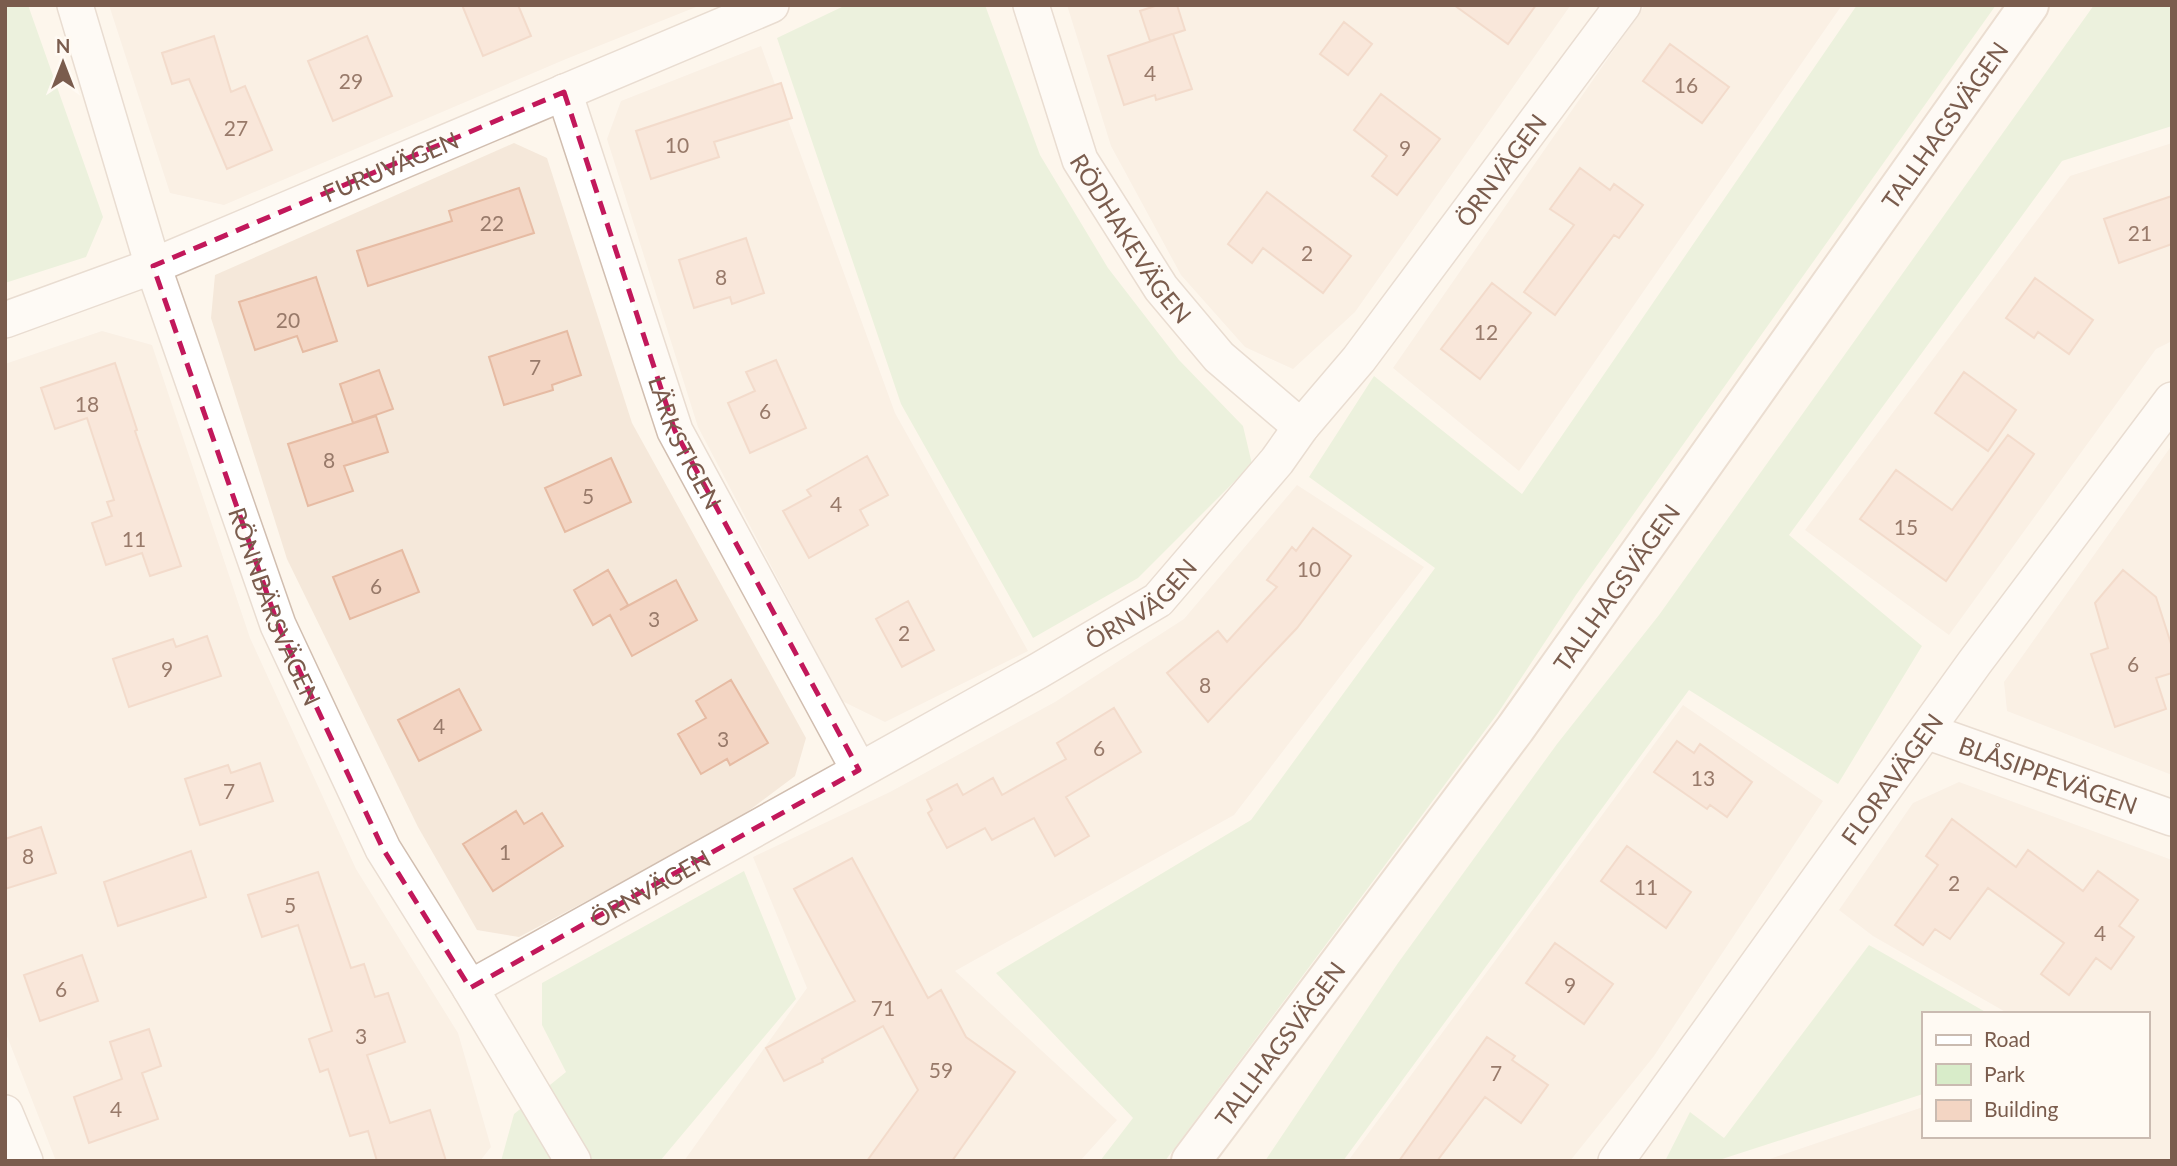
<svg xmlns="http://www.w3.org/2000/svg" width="2177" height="1166" viewBox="0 0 2177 1166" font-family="Lato,sans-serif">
<rect width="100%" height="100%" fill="#fdf6ec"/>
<path fill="#f5e8da" d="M 109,5 L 701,5 L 566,59 L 224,205 L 170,193 Z
M 1067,5 L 1570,5 L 1570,6 L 1355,312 L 1293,369 L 1245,347 L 1181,275 L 1111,146 Z
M 1645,5 L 1842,5 L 1519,471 L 1393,368 Z
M 761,46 L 895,413 L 1028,651 L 885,722 L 842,701 L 698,427 L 607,139 L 621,101 Z
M 514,143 L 547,158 L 632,423 L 806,738 L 795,776 L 731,824 L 519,937 L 477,930 L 418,827 L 287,559 L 211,318 L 215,275 Z
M 2172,143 L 2172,341 L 2156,349 L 1949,635 L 1805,530 L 2070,176 Z
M 102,331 L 152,345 L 250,638 L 356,869 L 458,1033 L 491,1147 L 480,1161 L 56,1161 L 5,1031 L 5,364 Z
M 2172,445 L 2172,775 L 2007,711 L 2004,682 Z
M 1297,485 L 1424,567 L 1234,815 L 955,971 L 1117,1120 L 1080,1161 L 684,1161 L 807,988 L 753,857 L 890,792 L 1055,702 L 1184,619 Z
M 1683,705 L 1823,801 L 1654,1056 L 1570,1161 L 1348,1161 Z
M 1959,782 L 2172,860 L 2172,1161 L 1764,1161 L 1923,1107 L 1923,1136 L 2147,1136 L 2147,1014 L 2009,1014 L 1873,936 L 1839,910 L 1913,803 Z"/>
<path fill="#d8ecc9" d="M 5,5 L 28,5 L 103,217 L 86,257 L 5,283 Z
M 846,5 L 985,5 L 1040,155 L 1108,268 L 1179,360 L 1243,426 L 1252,464 L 1138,578 L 1033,638 L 901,404 L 777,38 Z
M 1857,5 L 1996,5 L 1576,595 L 1498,713 L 1165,1161 L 1100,1161 L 1133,1118 L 996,973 L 1251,820 L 1435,568 L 1309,477 L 1374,376 L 1522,494 Z
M 2094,5 L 2172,5 L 2172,126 L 2062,161 L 1789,535 L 1922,646 L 1838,784 L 1689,690 L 1343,1161 L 1265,1161 L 1398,963 L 1557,744 L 1659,615 Z
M 744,871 L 796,999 L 660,1161 L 501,1161 L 514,1114 L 566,1072 L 542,1025 L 542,983 Z
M 1869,945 L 1989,1014 L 1923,1014 L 1923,1094 L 1716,1161 L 1665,1161 L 1690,1112 L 1724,1138 Z"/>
<path fill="#f3d5c3" stroke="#e6bba3" stroke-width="2" d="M 462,5 L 518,5 L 531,36 L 483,56 Z
M 1158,5 L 1177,5 L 1185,30 L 1173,34 L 1192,89 L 1156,100 L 1155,95 L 1124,105 L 1108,56 L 1172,34 L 1150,41 L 1140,11 Z
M 1454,5 L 1536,5 L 1508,44 Z
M 1344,22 L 1372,44 L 1348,75 L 1320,54 Z
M 214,36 L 231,92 L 245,86 L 272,150 L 227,169 L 189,79 L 172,84 L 162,53 Z
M 367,36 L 392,96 L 333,121 L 308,61 Z
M 1670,44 L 1729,87 L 1702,123 L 1643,81 Z
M 781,83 L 792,118 L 714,142 L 719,157 L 651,179 L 636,131 Z
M 1381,94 L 1440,139 L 1397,195 L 1372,176 L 1387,156 L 1354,130 Z
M 1580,168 L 1610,190 L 1614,184 L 1643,205 L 1619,238 L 1614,235 L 1555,315 L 1524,292 L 1574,225 L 1550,209 Z
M 519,188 L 534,233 L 368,286 L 357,251 L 452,221 L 449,211 Z
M 1267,192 L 1351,256 L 1323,293 L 1263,248 L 1252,263 L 1228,244 Z
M 2172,196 L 2172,244 L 2119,263 L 2104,219 Z
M 746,238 L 764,293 L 732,304 L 730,297 L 694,308 L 679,260 Z
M 316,277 L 337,341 L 303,352 L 297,336 L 255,350 L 239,302 Z
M 2035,278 L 2093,320 L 2069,354 L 2038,332 L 2034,338 L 2006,318 Z
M 1492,283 L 1531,313 L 1480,379 L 1441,349 Z
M 567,331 L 581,375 L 552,385 L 553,390 L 504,405 L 489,357 Z
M 776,360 L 806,428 L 750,453 L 728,403 L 755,391 L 746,372 Z
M 115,363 L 137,430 L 135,431 L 181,566 L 150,576 L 142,553 L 106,565 L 92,523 L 112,516 L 107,502 L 114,500 L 87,418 L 55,429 L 41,388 Z
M 379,370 L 393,409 L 353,423 L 340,384 Z
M 1964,372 L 2016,410 L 1988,451 L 1935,413 Z
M 376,416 L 388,452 L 344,466 L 353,491 L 308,506 L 288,444 Z
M 2008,435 L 2034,454 L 1946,581 L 1860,519 L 1896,470 L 1952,510 Z
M 867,456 L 888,495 L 860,510 L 868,525 L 809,558 L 783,511 L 811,496 L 807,490 Z
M 611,458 L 631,502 L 565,532 L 545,488 Z
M 1313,528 L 1351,556 L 1297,628 L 1208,722 L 1167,673 L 1218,631 L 1227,642 L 1277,587 L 1267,580 L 1292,547 L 1296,551 Z
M 402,550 L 419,592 L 350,619 L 333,577 Z
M 608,570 L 628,605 L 620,610 L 676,580 L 697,620 L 632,656 L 610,615 L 593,625 L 574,590 Z
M 2123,570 L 2156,597 L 2172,647 L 2172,673 L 2156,678 L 2166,709 L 2115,727 L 2091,654 L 2108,648 L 2095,603 Z
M 908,601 L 934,650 L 902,667 L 876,619 Z
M 207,636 L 221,676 L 129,707 L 113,659 L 173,639 L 176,647 Z
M 731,680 L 768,743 L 730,765 L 727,759 L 701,774 L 678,734 L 706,718 L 696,701 Z
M 459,689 L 481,730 L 419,761 L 398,720 Z
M 1114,708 L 1141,752 L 1066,797 L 1089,836 L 1055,856 L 1034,818 L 992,840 L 985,828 L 947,848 L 928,813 L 932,810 L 927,800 L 957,784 L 963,795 L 993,778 L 1002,795 L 1066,759 L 1057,743 Z
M 1677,741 L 1694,753 L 1700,744 L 1752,782 L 1727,817 L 1710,805 L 1707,809 L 1654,772 Z
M 260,763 L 273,801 L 200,825 L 185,779 L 228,765 L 231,773 Z
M 516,811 L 524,824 L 542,813 L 563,846 L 493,891 L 463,844 Z
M 1952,819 L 2016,867 L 2028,850 L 2083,891 L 2098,871 L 2138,900 L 2119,926 L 2134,937 L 2111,969 L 2096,958 L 2069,995 L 2041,974 L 2064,943 L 1988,888 L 1950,939 L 1935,929 L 1923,945 L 1895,925 L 1938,865 L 1926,856 Z
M 41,827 L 56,873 L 5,889 L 5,839 Z
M 1627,846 L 1691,892 L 1666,928 L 1601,881 Z
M 191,851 L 206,897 L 118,926 L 104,882 Z
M 852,858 L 928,998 L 941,990 L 966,1037 L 1015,1072 L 952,1161 L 867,1161 L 918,1090 L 883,1026 L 822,1059 L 823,1062 L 784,1081 L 766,1048 L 855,1001 L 794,889 Z
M 318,872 L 351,968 L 364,964 L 375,997 L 388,993 L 405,1042 L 367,1055 L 390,1123 L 430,1110 L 446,1161 L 377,1161 L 368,1131 L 350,1136 L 328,1069 L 320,1072 L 309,1039 L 332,1031 L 298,925 L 262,937 L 248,895 Z
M 1555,943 L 1613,984 L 1584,1024 L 1526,983 Z
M 82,955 L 98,1001 L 40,1021 L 24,975 Z
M 149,1029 L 161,1066 L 142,1073 L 158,1119 L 89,1143 L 74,1097 L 122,1079 L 110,1042 Z
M 1487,1037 L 1515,1056 L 1512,1060 L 1548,1085 L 1521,1123 L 1485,1097 L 1437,1161 L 1399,1161 Z"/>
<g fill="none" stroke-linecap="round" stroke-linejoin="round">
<g stroke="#d1beb0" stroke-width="38">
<g id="minor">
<path id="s1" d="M 75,5 L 153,266 L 278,625 L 383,849 L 470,988 L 573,1161"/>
<path id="s2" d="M 1031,5 L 1080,160 L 1161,288 L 1219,357 L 1301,427"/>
<path id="s3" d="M 564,92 L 675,431 L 859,770"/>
<path id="s4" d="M 5,320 L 153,266 L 771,5"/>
<path id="s5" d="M 1926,731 L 2172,818"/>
<path id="s6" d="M 470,988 L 1038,671 L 1158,600 L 1277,461 L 1301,427 L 1359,359 L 1623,5"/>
<path d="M 5,1113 L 25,1161"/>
<path id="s7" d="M 1616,1161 L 1975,662 L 2172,400"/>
</g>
</g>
<g stroke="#d6c0b0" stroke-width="42">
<g id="secondary">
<path id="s8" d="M 1191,1161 L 1515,729 L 2029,5"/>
</g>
</g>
<use href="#minor" stroke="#fff" stroke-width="35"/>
<use href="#secondary" stroke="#fff" stroke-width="38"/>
</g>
<path d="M0 0H2177V1166H0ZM 564,92 L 675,431 L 859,770 L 470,988 L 383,849 L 278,625 L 153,266 Z" fill="#fdf6ec" fill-opacity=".55" fill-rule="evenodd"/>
<path fill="none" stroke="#c2185b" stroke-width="5" stroke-dasharray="14 9" stroke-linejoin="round" d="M 564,92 L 675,431 L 859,770 L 470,988 L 383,849 L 278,625 L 153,266 Z"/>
<g text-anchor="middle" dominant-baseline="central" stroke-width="7" stroke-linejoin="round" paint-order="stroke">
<g font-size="21" fill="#987a6a">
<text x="1150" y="72">4</text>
<text x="351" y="80">29</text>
<text x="1686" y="84">16</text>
<text x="236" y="127">27</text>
<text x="677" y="144">10</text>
<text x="1405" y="147">9</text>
<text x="492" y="222">22</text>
<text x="2140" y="232">21</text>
<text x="1307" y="252">2</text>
<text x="721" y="276">8</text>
<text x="288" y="319">20</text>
<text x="1486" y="331">12</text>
<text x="535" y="366">7</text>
<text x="87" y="403">18</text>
<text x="765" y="410">6</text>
<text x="329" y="459">8</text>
<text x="588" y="495">5</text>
<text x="836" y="503">4</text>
<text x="1906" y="526">15</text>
<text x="134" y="538">11</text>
<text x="1309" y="568">10</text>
<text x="376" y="585">6</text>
<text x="654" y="618">3</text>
<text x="904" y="632">2</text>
<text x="2133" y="663">6</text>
<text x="167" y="668">9</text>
<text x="1205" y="684">8</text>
<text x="439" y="725">4</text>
<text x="723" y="738">3</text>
<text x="1099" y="747">6</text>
<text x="1703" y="777">13</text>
<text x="229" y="790">7</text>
<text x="505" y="851">1</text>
<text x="28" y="855">8</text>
<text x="1954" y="882">2</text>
<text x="1646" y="886">11</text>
<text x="290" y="904">5</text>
<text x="2100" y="932">4</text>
<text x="1570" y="984">9</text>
<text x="61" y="988">6</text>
<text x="883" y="1007">71</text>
<text x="361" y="1035">3</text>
<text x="941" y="1069">59</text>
<text x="1496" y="1072">7</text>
<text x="116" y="1108">4</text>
</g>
<g font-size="24" fill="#7a5c4d" stroke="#fffaf3">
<text stroke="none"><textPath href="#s8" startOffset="1281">TALLHAGSVÄGEN</textPath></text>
<text stroke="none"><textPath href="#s4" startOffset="415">FURUVÄGEN</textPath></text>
<text stroke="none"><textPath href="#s6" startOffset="1340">ÖRNVÄGEN</textPath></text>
<text stroke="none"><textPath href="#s2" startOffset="256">RÖDHAKEVÄGEN</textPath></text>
<text stroke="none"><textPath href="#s3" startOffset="371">LÄRKSTIGEN</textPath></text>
<text stroke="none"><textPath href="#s8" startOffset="714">TALLHAGSVÄGEN</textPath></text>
<text stroke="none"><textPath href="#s6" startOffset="774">ÖRNVÄGEN</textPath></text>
<text stroke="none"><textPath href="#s1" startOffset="634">RÖNNBÄRSVÄGEN</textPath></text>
<text stroke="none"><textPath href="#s5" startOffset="130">BLÅSIPPEVÄGEN</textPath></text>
<text stroke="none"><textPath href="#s7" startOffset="471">FLORAVÄGEN</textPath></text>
<text stroke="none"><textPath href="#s6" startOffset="206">ÖRNVÄGEN</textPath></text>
<text stroke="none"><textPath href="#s8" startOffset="147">TALLHAGSVÄGEN</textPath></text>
</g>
</g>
<rect width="2177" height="1166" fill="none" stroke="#7a5c4d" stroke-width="14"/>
<rect x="1922" y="1012" width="228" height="126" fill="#fffaf3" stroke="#cabbb1" stroke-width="2"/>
<rect x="1936" y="1035" width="35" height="10" fill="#ffffff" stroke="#cabbb1" stroke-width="2"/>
<text x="1984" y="1047" font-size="21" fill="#7a5c4d">Road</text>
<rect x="1936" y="1064" width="35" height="21" fill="#d8ecc9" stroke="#cabbb1" stroke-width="2"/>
<text x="1984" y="1082" font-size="21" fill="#7a5c4d">Park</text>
<rect x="1936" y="1100" width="35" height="21" fill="#f3d5c3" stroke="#cabbb1" stroke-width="2"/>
<text x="1984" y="1117" font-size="21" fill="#7a5c4d">Building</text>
<g transform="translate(63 63)" stroke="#fffaf3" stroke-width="5" paint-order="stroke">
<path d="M0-5L12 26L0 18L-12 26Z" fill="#7a5c4d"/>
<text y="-10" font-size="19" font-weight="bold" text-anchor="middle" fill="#7a5c4d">N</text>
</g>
</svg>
